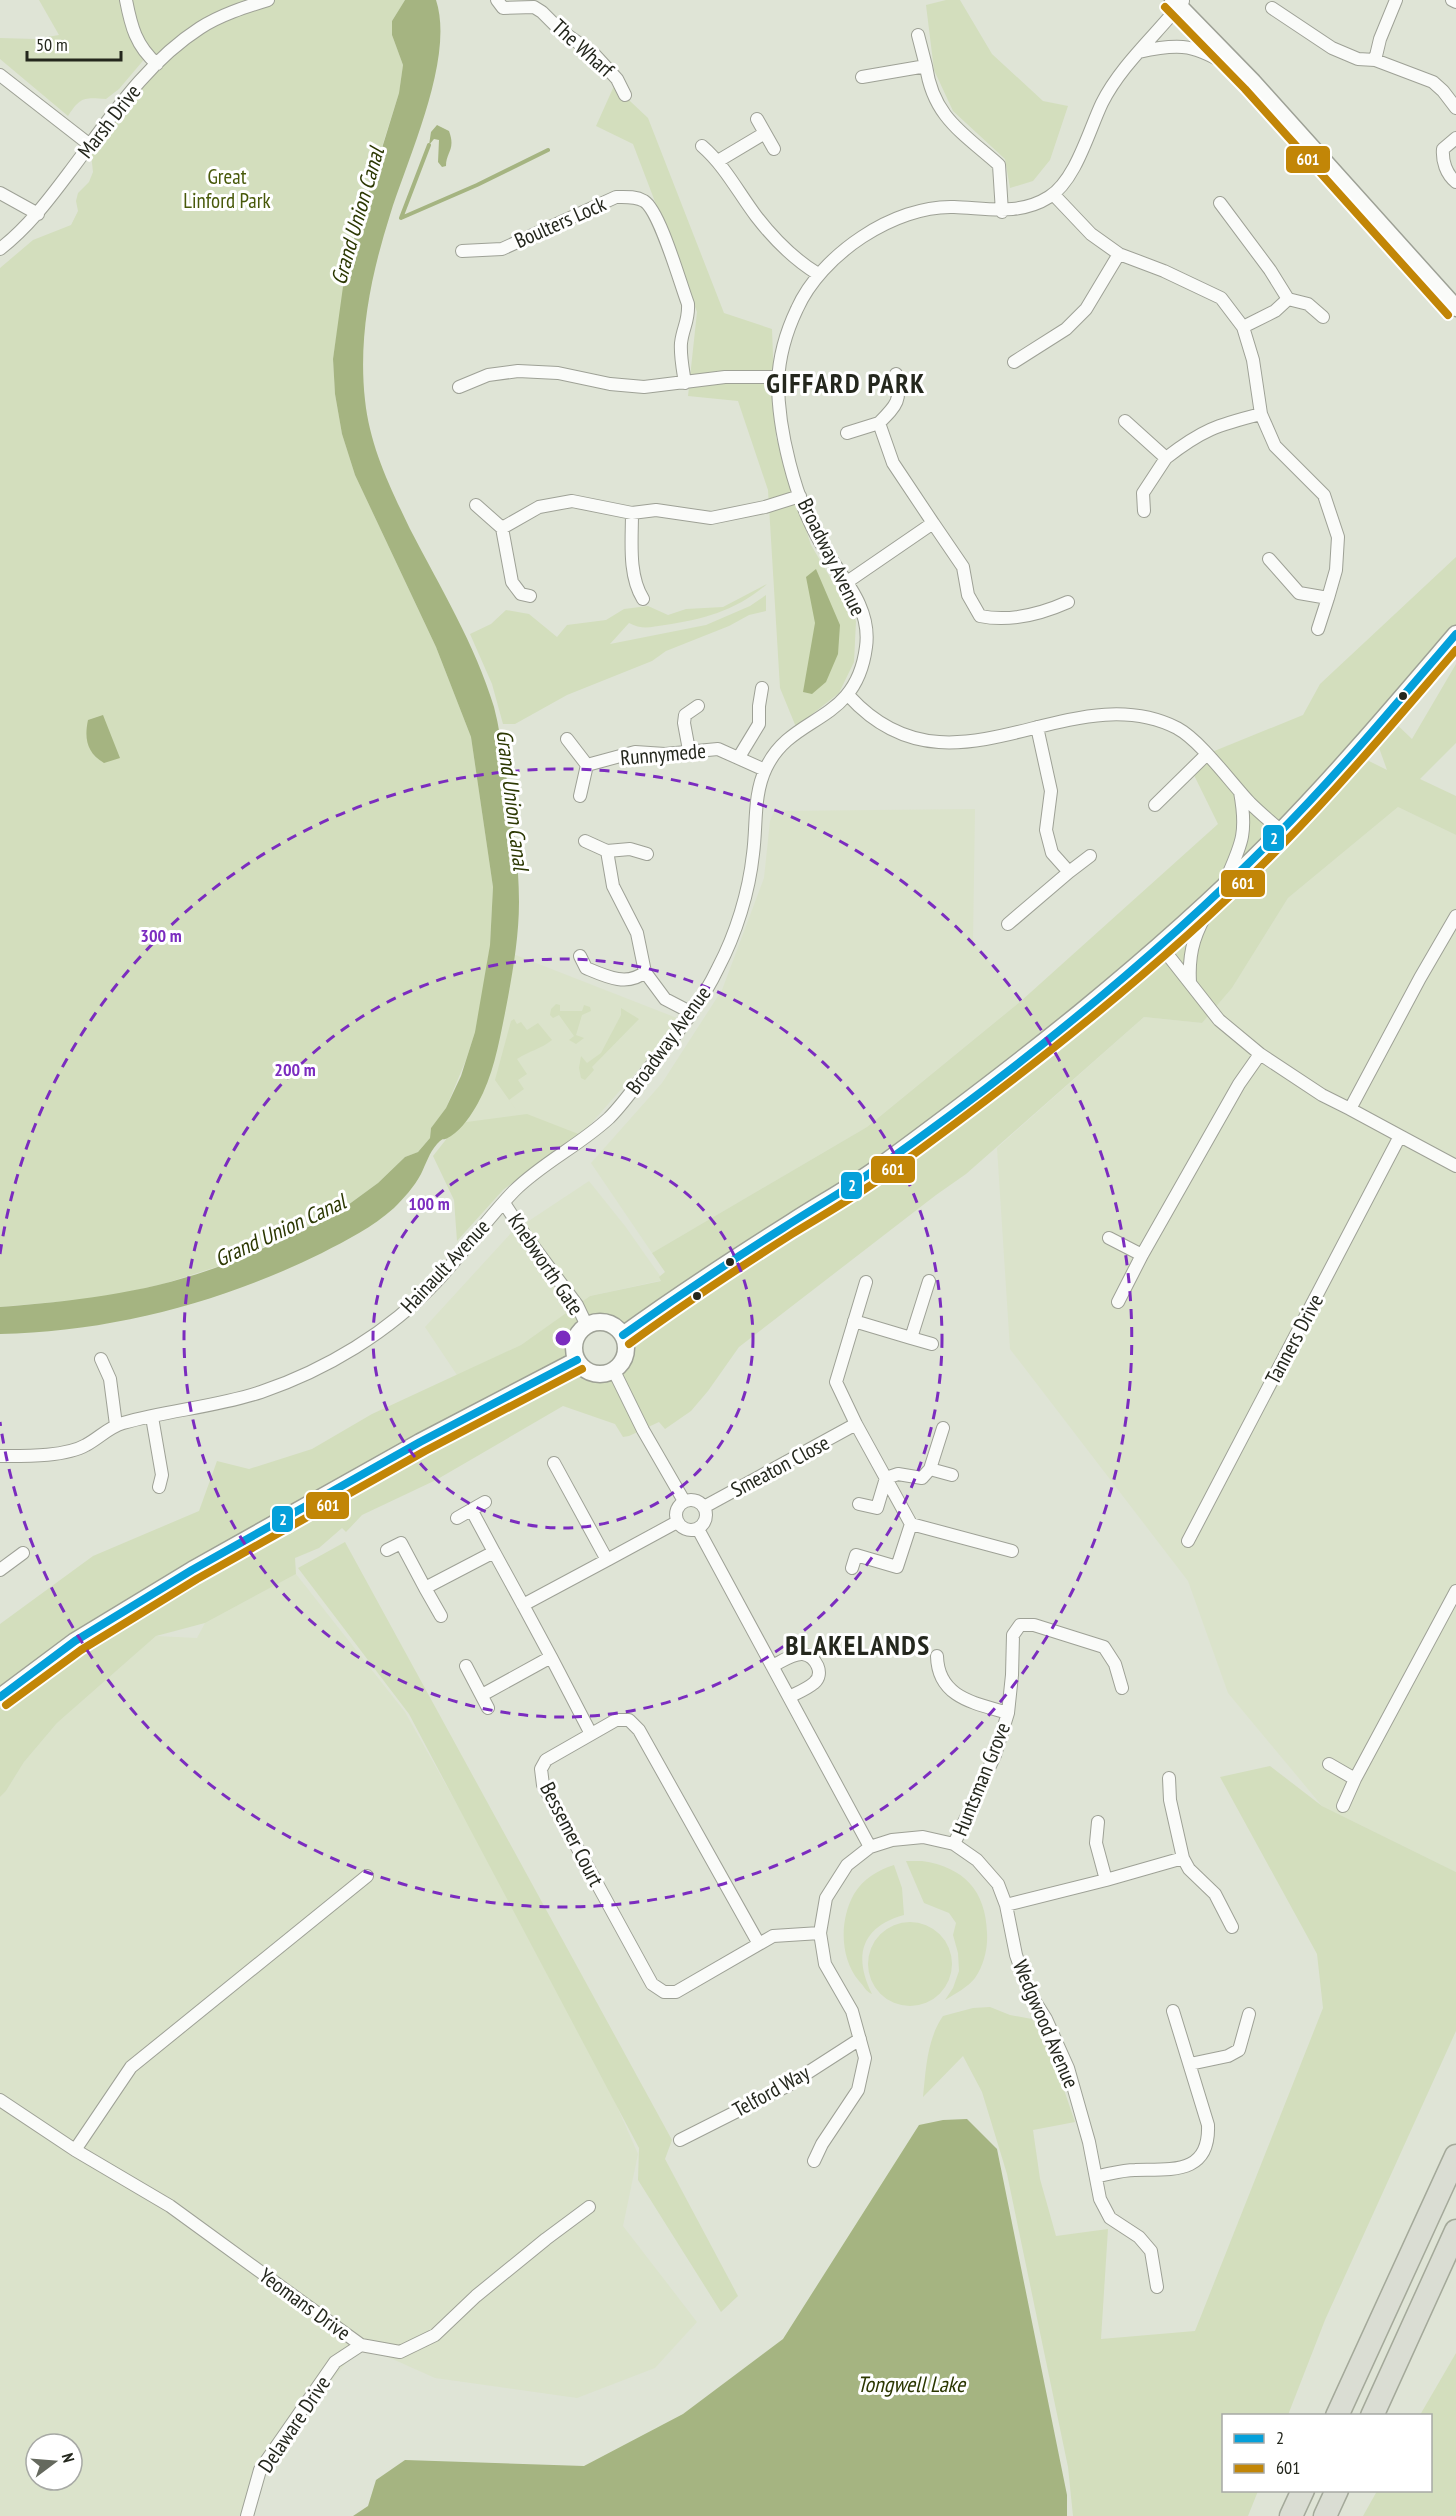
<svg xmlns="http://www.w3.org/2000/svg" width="1456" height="2516" viewBox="0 0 1456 2516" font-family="'PT Sans Narrow',sans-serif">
<rect width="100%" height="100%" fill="#dfe4d6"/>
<path fill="#dbe3cb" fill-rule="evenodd" d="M 1398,807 L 1456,835 L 1456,1872 L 1322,1806 L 1228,1693 L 1188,1581 L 1010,1349 L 997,1148 L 1144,1017 L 1202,1023 L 1232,988 L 1288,898 Z
M 975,809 L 973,942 L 1021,1001 L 867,1127 L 652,1253 L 591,1163 L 662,1083 L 722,990 L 764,878 L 770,821 L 774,811 Z
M 490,945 L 682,1020 L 581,1135 L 459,1123 Z
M 589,1181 L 625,1226 L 663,1280 L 590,1296 L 521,1345 L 457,1375 L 425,1327 L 512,1232 Z
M 296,1574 L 405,1712 L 581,2025 L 638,2154 L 623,2226 L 697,2322 L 655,2368 L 577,2398 L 435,2378 L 361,2345 L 259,2468 L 251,2516 L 0,2516 L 0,1797 L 6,1791 L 24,1762 L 57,1723 L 156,1636 L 197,1638 L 205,1623 ZM 36,2444 L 72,2444 L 72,2480 L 36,2480 Z"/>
<path fill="#d3debd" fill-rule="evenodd" d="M 39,0 L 405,0 L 392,21 L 392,35 L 403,65 L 399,93 L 351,244 L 333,359 L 335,394 L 342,434 L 355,475 L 436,647 L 471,737 L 493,887 L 490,945 L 483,991 L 475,1032 L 466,1060 L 446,1108 L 431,1128 L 430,1138 L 418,1152 L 405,1157 L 378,1183 L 337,1213 L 229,1263 L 163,1284 L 101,1298 L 0,1307 L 0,268 L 33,240 L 71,225 L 78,211 L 76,201 L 78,193 L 89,182 L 93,172 L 90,145 L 157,64 L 147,56 L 119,89 L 106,99 C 84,97 80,97 68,116 L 0,59 L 0,38 L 35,39 L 59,35 Z
M 946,0 L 960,0 L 992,54 L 1043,101 L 1068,106 L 1050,160 L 1033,181 L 1010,188 L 1005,159 L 953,111 L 934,70 L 926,5 Z
M 614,86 L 648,118 L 724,313 L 772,329 L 776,437 L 811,545 L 856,621 L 854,662 L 839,693 L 796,727 L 780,688 L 768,490 L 738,401 L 688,396 L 697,312 L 633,144 L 596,126 Z
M 1456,557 L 1456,634 L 1387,715 L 1412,739 L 1456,664 L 1456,743 L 1420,779 L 1456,796 L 1456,835 L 1398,807 L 1288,898 L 1232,988 L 1202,1023 L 1144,1017 L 966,1174 L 936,1195 L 739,1347 L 708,1391 L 691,1411 L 665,1429 L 659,1422 L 629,1436 L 623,1437 L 615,1424 L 563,1406 L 436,1480 L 362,1515 L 346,1532 L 342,1528 L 319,1548 L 295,1558 L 296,1574 L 205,1623 L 156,1636 L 57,1723 L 24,1762 L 6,1791 L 0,1797 L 0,1624 L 93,1556 L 199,1511 L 217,1461 L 249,1469 L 312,1449 L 372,1414 L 521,1345 L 590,1296 L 661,1281 L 659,1277 L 665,1272 L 652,1253 L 867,1127 L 1021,1001 L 1218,824 L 1191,769 L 1207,754 L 1303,715 L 1320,684 ZM 1373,731 L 1387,770 L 1369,761 L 1344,766 ZM 594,1322 C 653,1319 618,1402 582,1367 C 566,1352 576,1330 594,1322 Z
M 767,584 C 738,610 702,620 665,625 C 651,627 642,630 629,623 L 610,644 L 706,625 L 750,606 L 766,595 L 766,611 L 749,615 L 729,626 L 666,651 L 652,661 L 567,695 L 515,724 L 503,724 L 492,684 L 470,634 L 491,624 L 506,610 L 529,614 L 557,637 L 567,625 L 606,620 L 624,609 L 648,606 L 668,615 L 686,609 L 723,607 Z
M 556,1004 L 560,1005 L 560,1011 L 582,1011 L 584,1005 L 590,1007 L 591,1011 L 582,1015 L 576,1035 L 584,1038 L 576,1044 L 569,1040 L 574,1036 L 559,1015 L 553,1018 L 550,1015 L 551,1009 Z
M 621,1008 L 639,1019 L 592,1067 L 594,1070 L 585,1080 L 581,1078 L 579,1068 L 581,1056 L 587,1063 L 601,1053 L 621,1015 Z
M 514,1019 L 517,1024 L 521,1022 L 527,1030 L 538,1023 L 552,1040 C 541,1049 529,1051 517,1059 L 527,1074 L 518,1080 L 524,1089 L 509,1100 L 519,1114 L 495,1080 L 511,1021 Z
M 527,1114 L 581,1135 L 557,1149 L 503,1190 L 457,1241 L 454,1200 L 433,1156 L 459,1123 Z
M 345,1542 L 672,2140 L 665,2159 L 738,2296 L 721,2312 L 638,2180 L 639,2148 L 409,1714 L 298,1568 Z
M 1270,1766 L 1322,1806 L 1456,1872 L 1456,2031 L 1325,2320 L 1288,2415 L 1224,2416 L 1224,2490 L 1258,2491 L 1248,2516 L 1073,2516 L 1068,2467 L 1007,2174 L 982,2092 L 963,2056 L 923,2097 C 926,2069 927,2039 943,2016 L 973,2008 L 990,2007 L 1010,2015 L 1032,2019 L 1048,2043 L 1075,2122 L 1033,2130 L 1040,2179 L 1056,2236 L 1108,2229 L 1101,2339 L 1195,2331 L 1323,2008 L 1317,1954 L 1220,1777 Z
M 922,1861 C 964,1867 986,1891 987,1933 C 988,1948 984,1965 975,1978 C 968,1987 955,1994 945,2000 L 953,1988 L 959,1971 L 958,1953 L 953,1935 L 956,1923 L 949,1913 L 924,1903 L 906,1861 Z
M 894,1865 L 902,1888 L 904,1915 C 861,1927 853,1956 872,1994 C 866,1992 864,1986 859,1981 C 840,1958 839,1921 854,1894 C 863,1879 878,1870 894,1865 Z
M868 1964a42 42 0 1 1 84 0a42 42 0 1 1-84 0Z
M 1456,2353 L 1456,2516 L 1363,2516 L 1377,2491 L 1430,2490 L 1430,2416 L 1420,2415 Z"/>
<path fill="#a5b481" d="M 405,0 L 436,0 C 455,58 408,157 390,215 C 371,275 358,337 365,400 C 370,447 390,487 410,529 C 440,587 475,644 494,707 C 500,729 502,752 506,774 C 512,817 519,859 519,902 C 519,938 512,977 505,1013 C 499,1043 493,1076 478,1103 C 472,1114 462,1129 451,1136 C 440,1143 446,1135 437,1144 C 429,1153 426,1164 421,1174 C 414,1187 404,1198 394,1208 C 373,1227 347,1240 322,1253 C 223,1302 111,1332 0,1334 L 0,1307 C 78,1301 155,1292 228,1263 C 265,1249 301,1230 337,1213 L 378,1183 L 405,1157 L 418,1152 L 430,1138 L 431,1128 L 446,1108 L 461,1076 L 475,1032 L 490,945 L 493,887 L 471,737 L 436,647 L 355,475 L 342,434 L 335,394 L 333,359 L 346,265 L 399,93 L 403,65 L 392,35 L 392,21 Z
M 437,125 L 449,131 C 456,150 446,152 446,166 L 442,167 L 438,162 L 439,140 L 434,139 L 429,145 L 431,132 Z
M 816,569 L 840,625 L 838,654 L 826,682 L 812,694 L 803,692 L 815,623 L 806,577 Z
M 103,715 L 120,758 L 104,763 C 87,753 84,739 88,720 Z
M 967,2119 L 997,2149 L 1067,2495 L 1067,2516 L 353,2516 L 368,2506 L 376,2480 L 405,2460 L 584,2466 L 683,2414 L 783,2339 L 919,2125 L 943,2120 Z"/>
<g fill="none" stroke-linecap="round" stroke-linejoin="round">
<path stroke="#a5b481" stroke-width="4" d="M 429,145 L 401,218 L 477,185 L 548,150"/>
<g stroke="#9ea196" stroke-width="14">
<path id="minor" d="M 126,0 C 131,26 136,46 157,64
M 497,0 L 503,8 L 534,7 L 542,12 L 560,30 L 594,54 L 617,79 L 625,95
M 1452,0 L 1456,2
M 1272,8 L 1332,48 L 1358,59 L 1375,60 L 1433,82 L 1443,91 L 1456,108
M 1139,52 C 1182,42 1195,45 1233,68
M 1375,60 L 1380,39 L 1396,0
M 926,66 C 933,117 963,133 999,165 L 1002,212
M 0,75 L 90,145
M 862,77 L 926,66 L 918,35
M 757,119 L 774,149
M 1456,138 L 1443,149 C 1442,161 1446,174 1456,182
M 702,146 C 725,166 738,192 756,216 C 773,238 795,260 818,274
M 718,161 L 765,133
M 0,193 L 38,214
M 1054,195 L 1091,234 L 1119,254 L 1164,271 L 1221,298 L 1243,327 L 1253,360 L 1261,414 L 1275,446 L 1324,495 L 1338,537 L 1336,570 L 1328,598 L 1299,593 L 1269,559
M 1220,203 L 1270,270 L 1288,299 L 1308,304 L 1323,317
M 0,249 C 27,228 47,202 68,174 C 107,123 144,64 200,28 C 220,15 245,7 268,0
M 462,251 L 502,249 L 616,197 C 625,197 635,196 644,201 C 660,211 680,283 688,304 C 689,321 683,327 681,343 C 680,356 683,370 685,383
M 1243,327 L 1275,311 L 1288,299
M 1014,362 L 1066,329 L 1086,309 L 1119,254
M 896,374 C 902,400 897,405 879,423 L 893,463 L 933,523
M 459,387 L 488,375 L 518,371 L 558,373 L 610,384 L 644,387 L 725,377 L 778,377
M 1125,421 L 1166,458 L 1143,493 L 1144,511
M 847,433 L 879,423
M 1166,458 C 1202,430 1217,425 1261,414
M 476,505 L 502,528 L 539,507 L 572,501 L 632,513 L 656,510 L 711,518 L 765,507 L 800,496
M 632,513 C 632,541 628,575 643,599
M 502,528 L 512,582 L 521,594 L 530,596
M 847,582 L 933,523 L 963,567 L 968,595 L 980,616 C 1009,622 1041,614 1068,602
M 1318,629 L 1328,598
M 849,696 C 952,809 1068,673 1177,728 C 1201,741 1231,783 1250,803 C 1260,813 1270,821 1281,831
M 567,739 L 587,765 L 635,752 L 665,754 L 718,749 L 765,770
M 689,750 L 684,723 L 685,715 L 698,706
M 739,757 L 759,724 L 759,706 L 762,688
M 580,796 L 587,765
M 1155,805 L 1207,754
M 585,841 L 607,851 L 613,886 L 637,933 L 645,972 L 665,999 L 692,1013
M 607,851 L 630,849 L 647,854
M 1069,872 L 1090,856
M 1224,884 C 1241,845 1248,835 1240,792
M 1008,924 L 1069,872 L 1052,853 L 1046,830 L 1051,791 L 1037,727
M 1160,945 L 1219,1020 L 1260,1054
M 580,956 L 586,968 C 605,976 627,987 645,972
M 1190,982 C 1188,949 1196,931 1212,903
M 1400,1136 L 1350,1109 L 1420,978 L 1456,916
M 504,1203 L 525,1235 L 577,1305 L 587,1326
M 1109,1238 L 1142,1255
M 1118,1302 L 1142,1255 L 1239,1084 L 1260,1054 L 1322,1095 L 1350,1109
M 854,1321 L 911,1338 L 929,1281
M 911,1338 L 932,1344
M 101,1359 L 110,1379 L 116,1425
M 614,1371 L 643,1430 L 684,1501
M 152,1417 L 162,1475 L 159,1487
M 856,1424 L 836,1382 L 866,1282
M 943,1428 L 930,1469 L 952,1475
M 0,1456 C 24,1456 65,1457 86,1445 C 99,1438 109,1427 123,1423 C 169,1410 216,1407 261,1392 C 326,1370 389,1332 436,1282 C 463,1253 486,1220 514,1191 C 542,1163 580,1145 609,1118 C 624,1103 637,1084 650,1067 C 675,1036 701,1004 718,968 C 736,934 749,892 753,854 C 757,825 753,795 766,768 C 792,713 856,725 866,647 C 872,604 838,574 819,540 C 795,498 778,430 778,382 C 779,357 786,332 797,309 C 821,255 894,205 954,207 C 987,208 1019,216 1049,197 C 1076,180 1089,130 1102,103 C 1121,65 1157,34 1183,1
M676 1515a15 15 0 1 1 30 0a15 15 0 1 1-30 0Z
M 859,1504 L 877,1508 L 886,1478 L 898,1474 L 922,1478 L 930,1469
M 704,1507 L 856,1424 L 911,1524 L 897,1567 L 856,1555 L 852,1568
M 472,1511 L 494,1552
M 457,1518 L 485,1502
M 911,1524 L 1012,1551
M 698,1529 L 870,1847 L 847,1865 L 826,1898 L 820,1933 L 825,1964 L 852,2011 L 865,2058 L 858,2090 L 822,2144 L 814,2161
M 1188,1541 L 1400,1136 L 1456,1166
M 387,1550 L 401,1543 L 425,1588 L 494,1552 L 523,1605 L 607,1560 L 554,1463
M 607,1560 L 677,1522
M 0,1570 L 23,1553
M 425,1588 L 441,1616
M 937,1656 C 938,1698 975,1703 1008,1713 L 1012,1675 L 1013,1635 L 1020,1625 L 1034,1625 L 1104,1647 L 1115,1664 L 1122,1688
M 551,1657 L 591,1734
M 466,1666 L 488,1708
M 772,1666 C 781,1662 793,1653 803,1654 C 816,1656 825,1674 814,1683 C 807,1689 797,1693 789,1697
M 482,1695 L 551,1657 L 523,1605
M 1329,1764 L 1355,1779 L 1456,1591
M 1169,1778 L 1170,1800 L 1183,1858
M 1343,1806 L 1355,1779
M 1098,1822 L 1096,1843 L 1106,1880 L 1183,1858 L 1189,1869 L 1215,1894 L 1232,1927
M 954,1844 L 995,1755 L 1008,1713
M 870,1847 L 892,1840 L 923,1837 L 954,1844 L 977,1860 L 998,1884 L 1006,1905 L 1016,1955 L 1029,1992 L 1046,2019 L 1068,2068 L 1089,2142 L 1100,2199 L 1110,2218 L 1139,2237 L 1151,2251 L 1157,2287
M 1006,1905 L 1106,1880
M 759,1944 L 639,1730 L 629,1720 L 616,1720 L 546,1760 L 541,1769 L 543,1785 L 652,1984 L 664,1992 L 676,1992 L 773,1936 L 820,1933
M 1190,2064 L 1228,2056 L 1239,2050 L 1249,2014
M 0,2100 L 75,2150 L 170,2206 L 361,2345 L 400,2352 L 435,2335 L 476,2296 L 546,2239 L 589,2207
M 680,2140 L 787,2086 L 860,2039
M 75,2150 L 131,2067 L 367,1876
M 1098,2176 C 1110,2174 1122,2170 1135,2170 C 1171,2169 1210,2175 1208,2125 L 1173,2011
M 247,2516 L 260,2470 L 335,2362 L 361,2345"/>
</g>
<g stroke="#9ea196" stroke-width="19">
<path id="tertiary" d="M 1173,0 L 1253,82 L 1456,308
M574 1348a26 26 0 1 1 52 0a26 26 0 1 1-52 0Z
M 623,1335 C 678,1295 735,1258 792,1222 C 820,1204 849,1188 876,1169 C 1015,1067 1151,962 1273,839 C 1337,774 1396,704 1456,634
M 0,1697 L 75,1641 L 192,1570 L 420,1442 L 577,1360"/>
</g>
<g stroke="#a4a99a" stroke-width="25">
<path id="motorway" d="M 1337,2416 L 1456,2156
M 1372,2416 L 1456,2231
M 1291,2516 L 1303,2490
M 1325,2516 L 1337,2490"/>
</g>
<use href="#minor" stroke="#fafbf9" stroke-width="12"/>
<use href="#tertiary" stroke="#fafbf9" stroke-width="16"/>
<use href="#motorway" stroke="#daddd3" stroke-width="22"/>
<g stroke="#fff" stroke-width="12">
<path id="bus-1" d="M 623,1335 C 675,1298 729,1262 783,1228 C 814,1208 846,1190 876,1169 C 1016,1070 1152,961 1273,839 C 1338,774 1396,704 1456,634
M 0,1697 L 75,1641 L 192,1570 L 420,1442 L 577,1360"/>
</g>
<g stroke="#fff" stroke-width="12">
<path id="bus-2" d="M 1165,7 L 1245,89 L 1448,315
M 629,1344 C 682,1305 737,1269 792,1234 C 823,1215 855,1197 884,1176 C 1023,1075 1161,968 1282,845 C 1343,783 1399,716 1456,650
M 6,1705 L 81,1650 L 197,1579 L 425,1451 L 582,1369"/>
</g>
<use href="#bus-1" stroke="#04a0da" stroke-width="8"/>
<use href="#bus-2" stroke="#c28607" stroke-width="8"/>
</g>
<g fill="none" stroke="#7b2cbf" stroke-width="3" stroke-dasharray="10 8">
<circle cx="563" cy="1338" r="190"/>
<circle cx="563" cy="1338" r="379"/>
<path d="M0 1254A569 569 0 1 1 0 1422"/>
</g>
<g fill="#24271d" stroke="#fff" stroke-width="2">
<circle cx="1403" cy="696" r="5"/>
<circle cx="730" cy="1262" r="5"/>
<circle cx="697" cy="1296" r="5"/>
</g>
<g text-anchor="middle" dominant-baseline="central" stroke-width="6" stroke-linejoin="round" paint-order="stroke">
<g font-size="21" fill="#24271d" stroke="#fff">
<text transform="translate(583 48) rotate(42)">The Wharf</text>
<text transform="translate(109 121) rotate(-52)">Marsh Drive</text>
<text transform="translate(560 222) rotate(-24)">Boulters Lock</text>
<text transform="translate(832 557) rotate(64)">Broadway Avenue</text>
<text transform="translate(663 754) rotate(-5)">Runnymede</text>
<text transform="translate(668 1040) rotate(-54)">Broadway Avenue</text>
<text transform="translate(546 1264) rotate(56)">Knebworth Gate</text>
<text transform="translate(445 1266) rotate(-47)">Hainault Avenue</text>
<text transform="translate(1294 1339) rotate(-62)">Tanners Drive</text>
<text transform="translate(780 1466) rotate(-28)">Smeaton Close</text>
<text transform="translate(981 1779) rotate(-68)">Huntsman Grove</text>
<text transform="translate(572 1834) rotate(63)">Bessemer Court</text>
<text transform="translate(1046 2024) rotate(67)">Wedgwood Avenue</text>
<text transform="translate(771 2091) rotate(-29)">Telford Way</text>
<text transform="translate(305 2304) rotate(36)">Yeomans Drive</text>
<text transform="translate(294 2424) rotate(-56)">Delaware Drive</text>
</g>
<g font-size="21" fill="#48590a" stroke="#fff">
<text x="227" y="176">Great<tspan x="227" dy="24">Linford Park</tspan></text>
</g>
<g font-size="22" font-style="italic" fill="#2b3701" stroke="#fff">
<text transform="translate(357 216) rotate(-74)">Grand Union Canal</text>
<text transform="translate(513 800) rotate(83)">Grand Union Canal</text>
<text transform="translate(280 1230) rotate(-25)">Grand Union Canal</text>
<text x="911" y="2384">Tongwell Lake</text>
</g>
<g font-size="27" font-weight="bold" letter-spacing="1.5" fill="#24271d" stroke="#fff">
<text x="846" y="383">GIFFARD PARK</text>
<text x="858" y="1645">BLAKELANDS</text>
</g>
</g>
<circle cx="563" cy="1338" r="9" fill="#7b2cbf" stroke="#fff" stroke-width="3"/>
<g font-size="18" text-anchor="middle" font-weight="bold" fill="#7b2cbf" stroke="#fff" stroke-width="6" stroke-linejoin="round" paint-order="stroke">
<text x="161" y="942">300 m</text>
<text x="295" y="1076">200 m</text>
<text x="429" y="1210">100 m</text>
</g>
<g stroke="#fff" stroke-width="2">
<rect x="1285" y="145" width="46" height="29" rx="6" fill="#c28607"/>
<rect x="1262" y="824" width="23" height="28" rx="6" fill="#04a0da"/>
<rect x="1220" y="869" width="46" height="29" rx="6" fill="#c28607"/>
<rect x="870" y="1155" width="46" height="29" rx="6" fill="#c28607"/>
<rect x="840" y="1171" width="23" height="29" rx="6" fill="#04a0da"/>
<rect x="305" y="1491" width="45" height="29" rx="6" fill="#c28607"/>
<rect x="271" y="1505" width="23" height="28" rx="6" fill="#04a0da"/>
</g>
<g font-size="16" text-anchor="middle" font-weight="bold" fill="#fff">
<text x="1308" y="165">601</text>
<text x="1274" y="844">2</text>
<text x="1243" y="889">601</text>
<text x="893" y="1175">601</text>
<text x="852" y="1191">2</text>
<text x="328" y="1511">601</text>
<text x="283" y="1525">2</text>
</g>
<rect x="1222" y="2414" width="210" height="78" fill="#ffffff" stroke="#a7a9a5" stroke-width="1.5"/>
<rect x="1234" y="2434" width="30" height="9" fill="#04a0da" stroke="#a7a9a5" stroke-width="1.5"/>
<text x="1276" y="2444" font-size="18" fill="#24271d">2</text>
<rect x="1234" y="2464" width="30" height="9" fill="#c28607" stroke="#a7a9a5" stroke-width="1.5"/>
<text x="1276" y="2474" font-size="18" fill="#24271d">601</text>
<g transform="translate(54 2462) rotate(74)"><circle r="28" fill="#ffffff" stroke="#a7a9a5" stroke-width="1.5"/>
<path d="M0-4.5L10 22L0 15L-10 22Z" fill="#65695e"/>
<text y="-9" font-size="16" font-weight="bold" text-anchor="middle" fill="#24271d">N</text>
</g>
<path d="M27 51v9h94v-9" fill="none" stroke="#24271d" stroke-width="3"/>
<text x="36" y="51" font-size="18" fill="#24271d" stroke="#ffffff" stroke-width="4.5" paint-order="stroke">50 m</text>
</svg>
